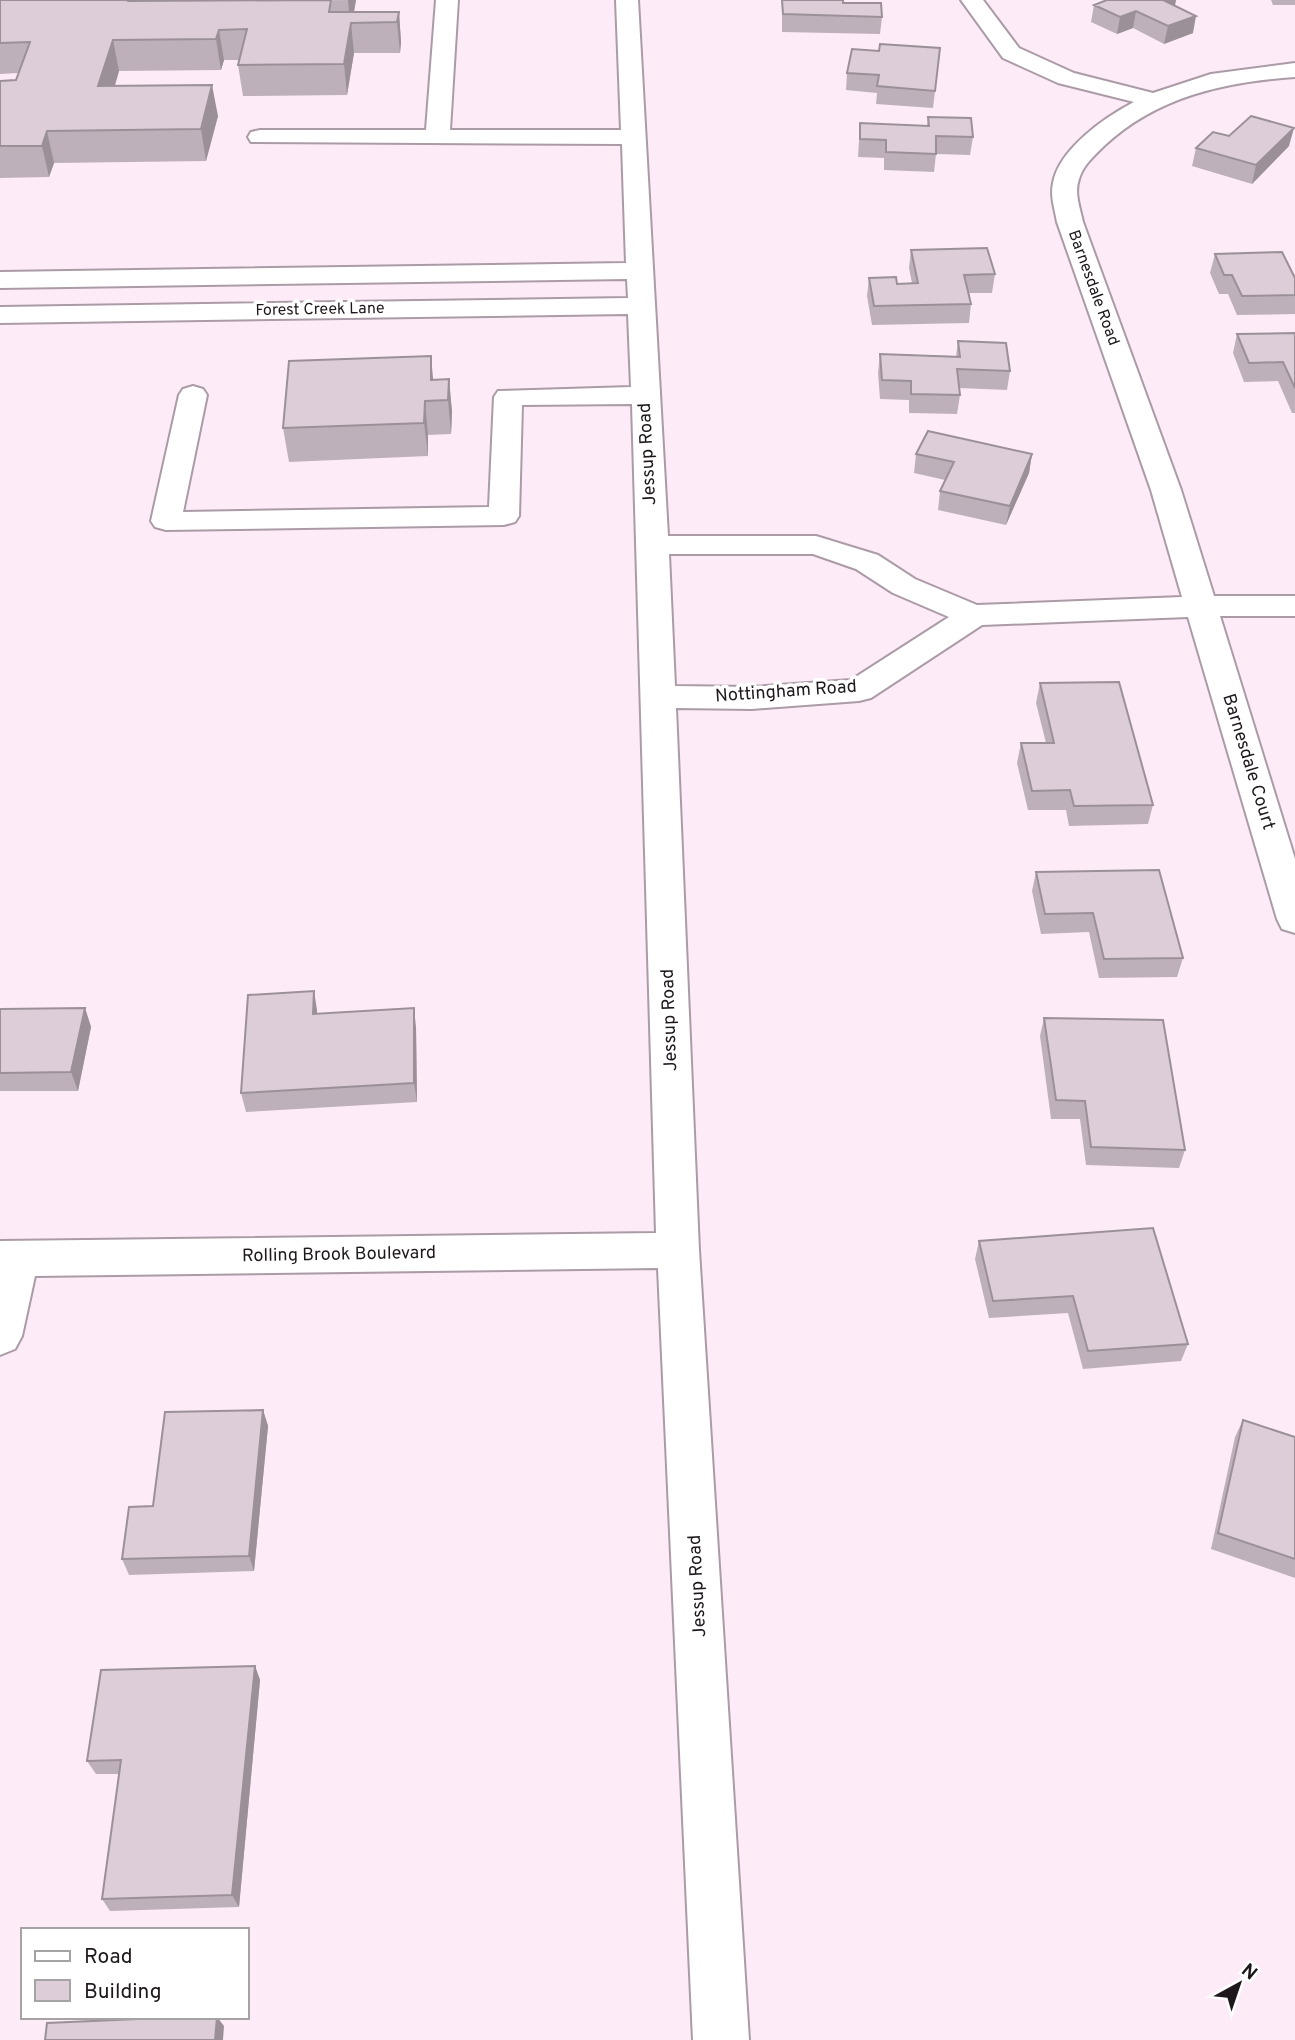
<svg xmlns="http://www.w3.org/2000/svg" width="1295" height="2040" viewBox="0 0 1295 2040" font-family="Overpass,sans-serif">
<rect width="100%" height="100%" fill="#fdecf8"/>
<g fill="none" stroke-linecap="round" stroke-linejoin="round">
<g stroke="#ab9ba7" stroke-width="4">
<path id="minor" d="M 436,0 L 458,0 L 450,130 L 621,130 L 616,0 L 638,0 L 668,536 L 816,536 L 878,555 L 915,579 L 977,605 L 1182,597 L 1151,490 L 1057,222 C 1055,210 1050,196 1053,183 C 1059,149 1105,117 1134,102 L 1058,83 L 1003,58 L 961,0 L 983,0 L 1019,48 L 1074,73 L 1153,93 L 1211,74 L 1295,63 L 1295,77 C 1225,82 1158,96 1105,145 C 1095,155 1083,165 1079,179 C 1074,193 1080,208 1083,222 L 1181,490 L 1214,596 L 1295,596 L 1295,616 L 1220,616 L 1295,859 L 1295,933 L 1282,929 L 1277,919 L 1188,617 L 982,625 L 871,698 L 859,701 L 752,709 L 676,708 L 699,1250 L 749,2040 L 693,2040 L 658,1268 L 35,1276 L 22,1336 L 15,1349 L 0,1355 L 0,1241 L 656,1233 L 632,404 L 522,405 L 519,516 L 515,522 L 504,525 L 166,530 L 155,527 L 151,521 L 179,395 L 183,389 L 193,386 L 203,389 L 207,395 L 183,512 L 489,507 L 494,397 L 498,391 L 631,387 L 628,314 L 0,323 L 0,307 L 628,298 L 627,279 L 0,288 L 0,272 L 626,263 L 622,144 L 251,142 L 248,137 L 251,132 L 260,130 L 426,130 ZM 669,554 L 813,554 L 856,569 L 893,593 L 949,617 L 851,680 L 752,687 L 675,686 Z"/>
</g>
<use href="#minor" fill="#fff" fill-rule="evenodd"/>
</g>
<path fill="#beb0bb" d="M 0,0 L 143,0 L 143,1 L 356,0 L 354,12 L 399,12 L 401,42 L 400,53 L 354,53 L 347,95 L 243,96 L 238,65 L 239,60 L 224,60 L 221,70 L 119,71 L 115,86 L 218,116 L 206,161 L 54,163 L 49,177 L 0,178 L 0,81 L 16,80 L 18,73 L 0,74 Z
M 782,0 L 843,3 L 882,17 L 880,34 L 782,32 Z
M 1107,0 L 1176,0 L 1175,5 L 1193,33 L 1164,44 L 1133,28 L 1117,34 L 1091,22 L 1094,5 Z
M 1271,0 L 1295,0 L 1295,5 L 1273,5 Z
M 940,48 L 933,108 L 876,104 L 877,93 L 846,90 L 847,73 L 879,51 Z
M 928,117 L 973,137 L 970,155 L 936,154 L 934,172 L 884,170 L 884,158 L 858,157 L 860,123 L 927,126 Z
M 1229,136 L 1289,146 L 1252,184 L 1192,166 L 1196,148 Z
M 911,250 L 995,274 L 992,293 L 969,293 L 971,304 L 969,323 L 872,325 L 867,296 L 869,278 L 897,284 L 912,283 L 909,268 Z
M 1215,254 L 1295,278 L 1295,314 L 1237,315 L 1228,294 L 1219,294 L 1210,273 Z
M 1295,333 L 1295,413 L 1292,413 L 1278,381 L 1244,382 L 1233,353 L 1237,334 Z
M 958,341 L 1010,371 L 1007,390 L 959,388 L 960,395 L 957,414 L 909,413 L 909,400 L 880,399 L 878,373 L 880,354 L 956,356 Z
M 449,379 L 452,412 L 451,434 L 428,435 L 428,456 L 289,462 L 283,428 L 433,380 Z
M 916,454 L 1032,454 L 1029,473 L 1006,525 L 938,510 L 940,491 L 945,480 L 914,473 Z
M 1040,683 L 1153,805 L 1148,824 L 1069,826 L 1066,810 L 1028,810 L 1017,763 L 1021,743 L 1046,743 L 1036,703 Z
M 1036,872 L 1183,958 L 1177,977 L 1099,978 L 1089,932 L 1041,934 L 1032,891 Z
M 314,991 L 317,1014 L 416,1027 L 417,1102 L 246,1112 L 241,1093 Z
M 85,1008 L 91,1027 L 78,1091 L 0,1091 L 0,1009 Z
M 1044,1018 L 1185,1150 L 1179,1168 L 1086,1165 L 1080,1119 L 1051,1119 L 1040,1036 Z
M 979,1241 L 1188,1344 L 1181,1361 L 1083,1369 L 1068,1313 L 989,1318 L 975,1259 Z
M 263,1410 L 268,1426 L 254,1571 L 129,1575 L 122,1559 Z
M 1243,1420 L 1295,1437 L 1295,1578 L 1211,1549 L 1235,1437 Z
M 255,1666 L 260,1680 L 239,1907 L 110,1911 L 102,1899 L 119,1774 L 96,1774 L 87,1761 Z"/>
<path fill="#9b9098" d="M 348,0 L 356,0 L 352,23 L 351,23 L 354,53 L 347,95 L 344,64 L 350,25 Z
M 1167,0 L 1176,0 L 1173,14 L 1165,1 Z
M 1136,11 L 1133,28 L 1117,34 L 1120,17 Z
M 399,12 L 401,42 L 400,53 L 397,22 Z
M 1196,16 L 1193,33 L 1164,44 L 1168,26 Z
M 219,30 L 224,60 L 221,70 L 216,39 Z
M 113,40 L 119,71 L 105,117 L 98,86 Z
M 212,85 L 218,116 L 206,161 L 201,129 Z
M 1294,128 L 1289,146 L 1252,184 L 1256,165 Z
M 47,131 L 54,163 L 49,177 L 42,146 Z
M 431,356 L 434,389 L 431,380 Z
M 449,379 L 452,412 L 451,434 L 448,400 Z
M 425,401 L 428,435 L 428,456 L 424,423 Z
M 1032,454 L 1029,473 L 1006,525 L 1010,506 Z
M 314,991 L 317,1010 L 317,1033 L 313,1014 Z
M 85,1008 L 91,1027 L 78,1091 L 71,1072 Z
M 414,1008 L 416,1027 L 417,1102 L 414,1083 Z
M 263,1410 L 268,1426 L 254,1571 L 249,1556 Z
M 255,1666 L 260,1680 L 239,1907 L 232,1895 Z
M 217,2017 L 224,2026 L 223,2040 L 215,2040 Z"/>
<path fill="#ddcdd9" stroke="#9b9098" stroke-width="2" d="M 0,0 L 130,0 L 129,1 L 331,0 L 329,12 L 399,12 L 397,22 L 351,23 L 344,64 L 238,65 L 247,29 L 219,30 L 216,39 L 113,40 L 98,86 L 212,85 L 201,129 L 47,131 L 42,146 L 0,146 L 0,81 L 16,80 L 30,42 L 0,43 Z
M 782,0 L 843,0 L 843,3 L 881,3 L 882,17 L 783,14 Z
M 1107,0 L 1167,0 L 1165,1 L 1196,16 L 1168,26 L 1136,11 L 1120,17 L 1094,5 Z
M 880,44 L 940,48 L 935,91 L 877,86 L 879,75 L 847,73 L 852,49 L 879,51 Z
M 1251,116 L 1294,128 L 1256,165 L 1196,148 L 1213,132 L 1229,136 Z
M 928,117 L 971,118 L 973,137 L 936,136 L 936,154 L 886,152 L 886,140 L 860,139 L 860,123 L 929,126 Z
M 987,248 L 995,274 L 964,275 L 971,304 L 874,306 L 869,278 L 896,277 L 897,284 L 918,283 L 911,250 Z
M 1282,252 L 1295,278 L 1295,295 L 1242,296 L 1232,275 L 1224,275 L 1215,254 Z
M 1295,333 L 1295,388 L 1283,362 L 1249,363 L 1237,334 Z
M 958,341 L 1006,343 L 1010,371 L 957,369 L 960,395 L 911,394 L 911,381 L 882,380 L 880,354 L 960,357 Z
M 431,356 L 431,380 L 449,379 L 448,400 L 425,401 L 424,423 L 283,428 L 289,361 Z
M 928,431 L 1032,454 L 1010,506 L 940,491 L 954,462 L 916,454 Z
M 1119,682 L 1153,805 L 1074,806 L 1070,790 L 1032,791 L 1021,743 L 1054,743 L 1040,683 Z
M 1159,870 L 1183,958 L 1104,959 L 1093,913 L 1045,914 L 1036,872 Z
M 314,991 L 313,1014 L 414,1008 L 414,1083 L 241,1093 L 248,995 Z
M 85,1008 L 71,1072 L 0,1073 L 0,1009 Z
M 1044,1018 L 1163,1020 L 1185,1150 L 1091,1147 L 1085,1101 L 1056,1100 Z
M 1153,1228 L 1188,1344 L 1088,1351 L 1073,1296 L 993,1301 L 979,1241 Z
M 263,1410 L 249,1556 L 122,1559 L 129,1507 L 153,1506 L 165,1412 Z
M 1243,1420 L 1295,1437 L 1295,1559 L 1218,1533 Z
M 255,1666 L 232,1895 L 102,1899 L 121,1760 L 87,1761 L 101,1670 Z
M 184,2017 L 217,2017 L 215,2040 L 45,2040 L 47,2023 Z"/>
<g text-anchor="middle" dominant-baseline="central" stroke-width="7" stroke-linejoin="round" paint-order="stroke">
<g font-size="16" fill="#1e181c" stroke="#fff">
<text transform="translate(1093 288) rotate(70)">Barnesdale Road</text>
<text transform="translate(320 310) rotate(-1)">Forest Creek Lane</text>
</g>
<g font-size="18" fill="#1e181c" stroke="#fff">
<text transform="translate(648 454) rotate(-93)">Jessup Road</text>
<text transform="translate(786 692) rotate(-4)">Nottingham Road</text>
<text transform="translate(1248 762) rotate(73)">Barnesdale Court</text>
<text transform="translate(670 1020) rotate(-92)">Jessup Road</text>
<text transform="translate(339 1255) rotate(-1)">Rolling Brook Boulevard</text>
<text transform="translate(698 1586) rotate(-93)">Jessup Road</text>
</g>
</g>
<rect x="21" y="1928" width="228" height="91" fill="#ffffff" stroke="#a5a3a4" stroke-width="2"/>
<rect x="35" y="1951" width="35" height="10" fill="#ffffff" stroke="#a5a3a4" stroke-width="2"/>
<text x="84" y="1963" font-size="21" fill="#1e181c">Road</text>
<rect x="35" y="1980" width="35" height="21" fill="#ddcdd9" stroke="#a5a3a4" stroke-width="2"/>
<text x="84" y="1998" font-size="21" fill="#1e181c">Building</text>
<g transform="translate(1239 1984) rotate(40)" stroke="#ffffff" stroke-width="5" paint-order="stroke">
<path d="M0-5L12 26L0 18L-12 26Z" fill="#1e181c"/>
<text y="-10" font-size="19" font-weight="bold" text-anchor="middle" fill="#1e181c">N</text>
</g>
</svg>
